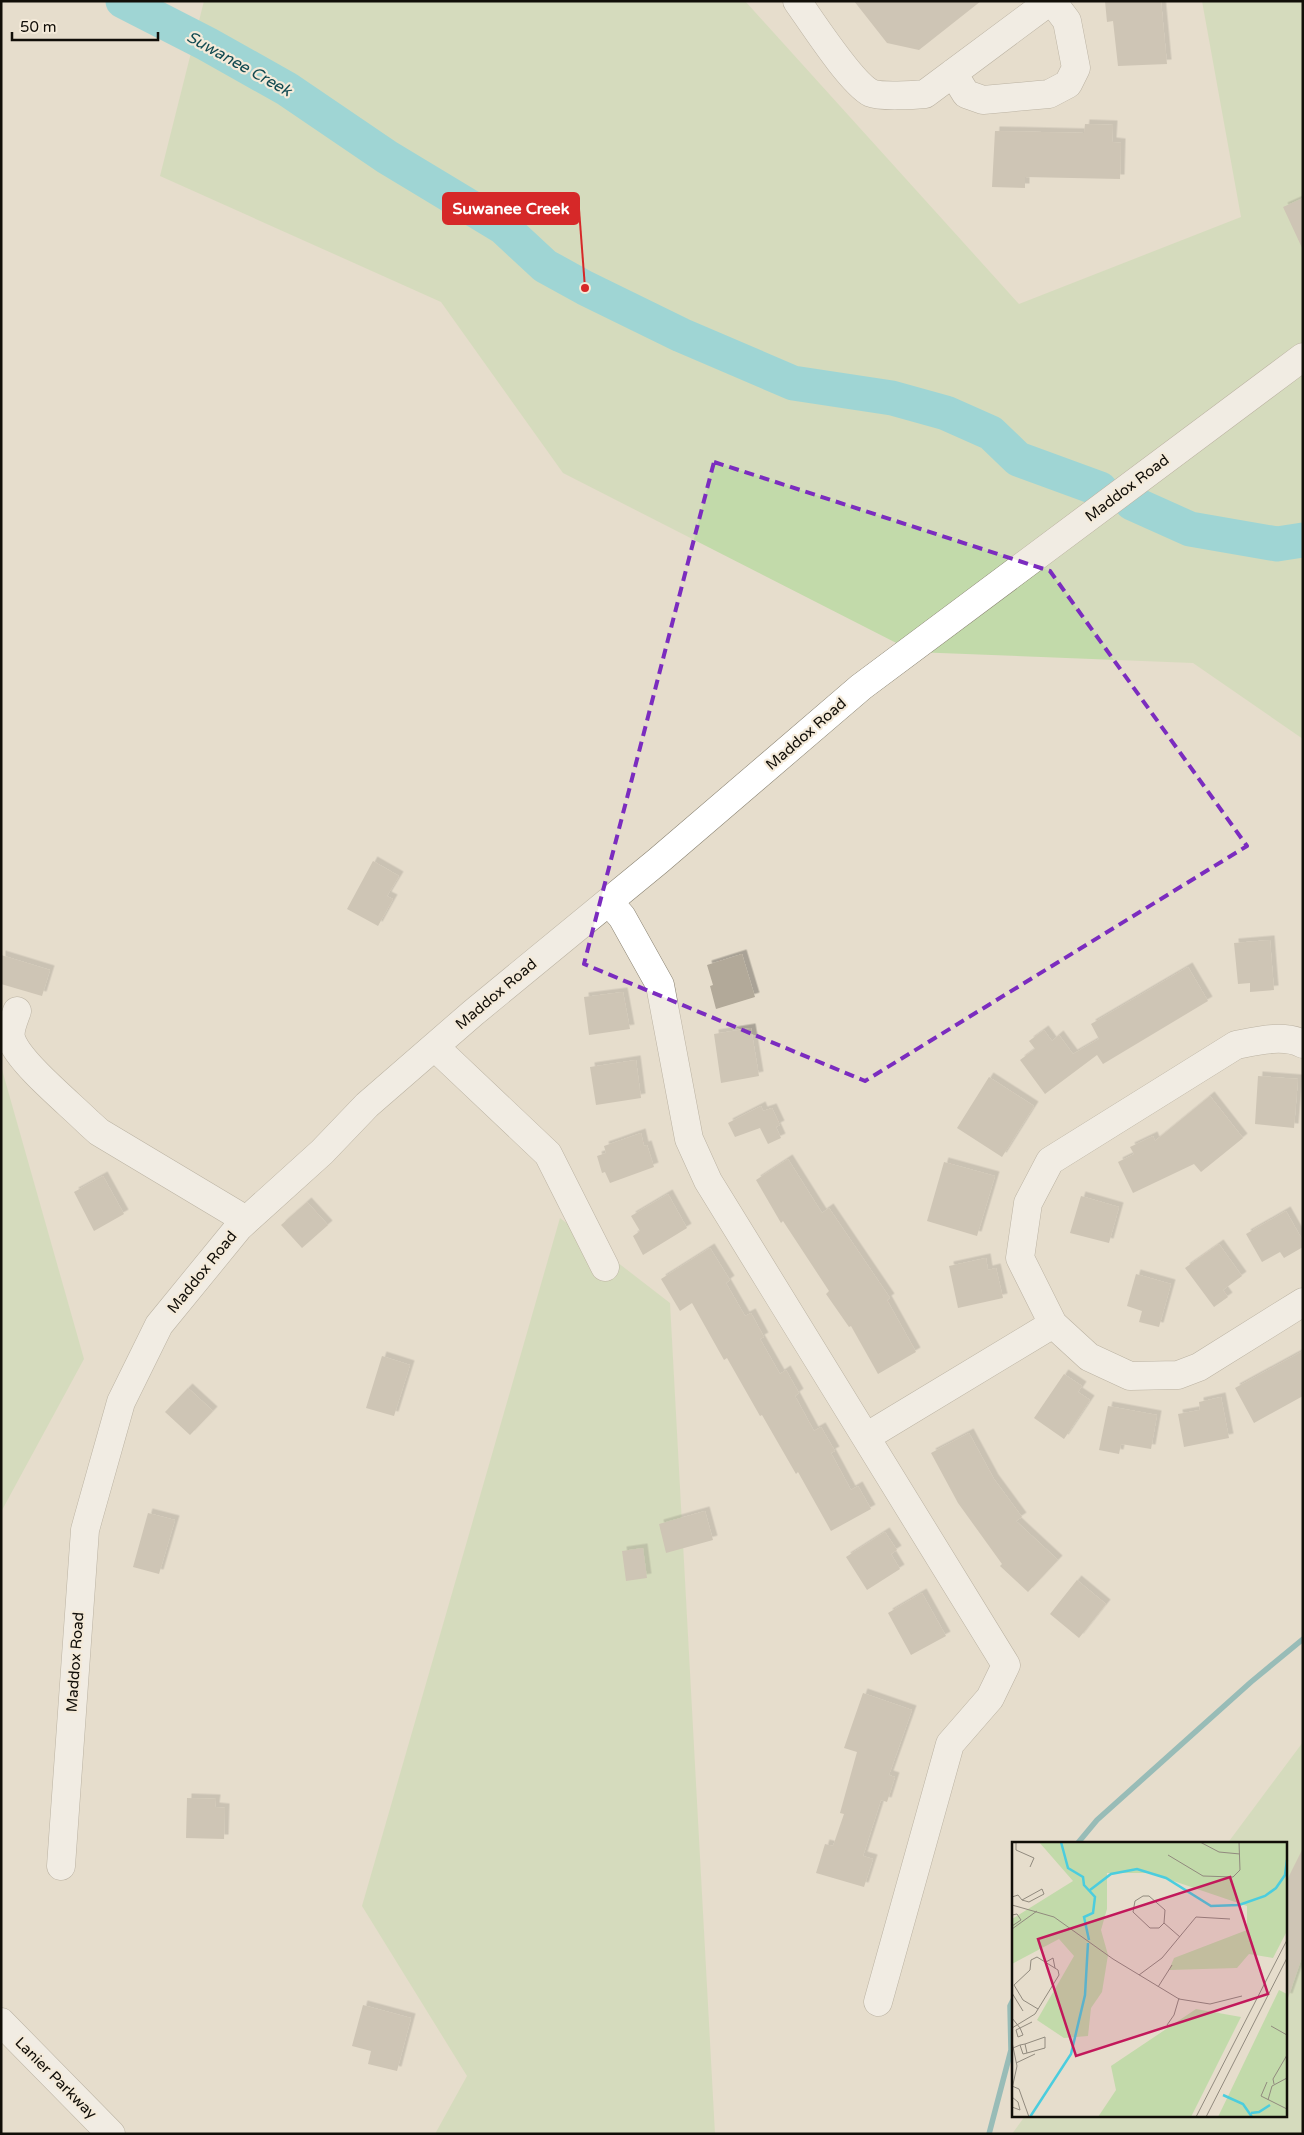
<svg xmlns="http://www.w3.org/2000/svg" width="1304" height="2135" viewBox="0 0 1304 2135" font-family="'Varela Round',sans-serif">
<defs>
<filter id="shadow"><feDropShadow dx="4.5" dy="-4.5" stdDeviation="0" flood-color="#0004"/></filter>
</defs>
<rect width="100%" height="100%" fill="#e6ddcc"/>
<path fill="#c2daaa" d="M 204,1 L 745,1 L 1019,304 L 1241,217 L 1202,1 L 1303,1 L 1303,739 L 1193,663 L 914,652 L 563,473 L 441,302 L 160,176 Z
M 1,1066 L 84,1359 L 1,1512 Z
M 560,1218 L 670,1303 L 715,2134 L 435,2134 L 467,2076 L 362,1906 Z
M 1303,1742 L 1303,2134 L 1012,2134 L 1025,2116 L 1285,2116 L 1285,1844 L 1227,1844 Z"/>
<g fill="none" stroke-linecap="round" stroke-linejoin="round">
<path stroke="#3a949e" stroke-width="5.5" d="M 1077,1844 L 1097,1820 L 1251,1682 L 1303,1639
M 989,2134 L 1011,2050 L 1010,2006 L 1013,2000"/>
<path stroke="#4bcdde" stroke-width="35" d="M 123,1 L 207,44 L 287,89 L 387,157 L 503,227 L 545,266 L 585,288 L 681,335 L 793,383 L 892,398 L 946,413 L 991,433 L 1018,459 L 1100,489
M 1132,503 L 1190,529 L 1277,544 L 1303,540"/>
</g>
<path fill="#b2a999" filter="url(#shadow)" d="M 854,1 L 981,1 L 919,50 L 887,43 Z
M 1105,1 L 1161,1 L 1167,64 L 1118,66 L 1113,21 L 1107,22 Z
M 1085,124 L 1113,125 L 1112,142 L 1121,143 L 1120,179 L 1025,177 L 1025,188 L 992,187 L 995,131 L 1084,133 Z
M 1303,198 L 1303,250 L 1283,207 Z
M 373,861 L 399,876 L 387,896 L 393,899 L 378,926 L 347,909 Z
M 1270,940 L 1274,990 L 1250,992 L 1250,983 L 1238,984 L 1234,943 Z
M 742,954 L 755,997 L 716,1009 L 710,986 L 713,985 L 707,965 Z
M 1,955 L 50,970 L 42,996 L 1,984 Z
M 1188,967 L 1208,1001 L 1103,1064 L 1097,1055 L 1045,1094 L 1020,1060 L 1035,1049 L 1029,1041 L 1044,1030 L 1052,1041 L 1059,1035 L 1073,1054 L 1099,1039 L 1091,1024 Z
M 623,992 L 630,1029 L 589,1035 L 584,997 Z
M 751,1028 L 759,1076 L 721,1083 L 714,1034 Z
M 636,1060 L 641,1098 L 596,1105 L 590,1067 Z
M 1258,1076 L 1298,1079 L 1294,1128 L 1255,1124 Z
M 989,1077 L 1034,1106 L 1002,1157 L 957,1128 Z
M 1210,1096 L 1243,1138 L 1201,1172 L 1194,1164 L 1133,1193 L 1118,1162 L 1134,1154 L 1130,1147 L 1153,1136 L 1155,1141 Z
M 761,1106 L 763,1111 L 772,1108 L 780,1125 L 776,1127 L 781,1138 L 768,1144 L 760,1128 L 735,1137 L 728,1123 Z
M 641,1133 L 644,1146 L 647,1145 L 654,1167 L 610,1183 L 605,1172 L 602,1173 L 597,1156 L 606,1153 L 604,1146 Z
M 788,1159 L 822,1213 L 829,1208 L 890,1298 L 887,1300 L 916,1352 L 878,1374 L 851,1326 L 849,1327 L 826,1294 L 829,1291 L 783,1221 L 781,1223 L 756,1180 Z
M 944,1162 L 995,1176 L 977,1236 L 927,1221 Z
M 103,1176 L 124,1214 L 94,1231 L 74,1192 Z
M 668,1194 L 687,1228 L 643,1255 L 633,1236 L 640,1231 L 631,1216 Z
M 1081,1196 L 1119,1207 L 1109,1243 L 1070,1233 Z
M 307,1202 L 328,1225 L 302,1248 L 281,1225 Z
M 1286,1211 L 1303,1241 L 1303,1247 L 1284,1258 L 1280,1252 L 1262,1262 L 1246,1234 Z
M 1219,1244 L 1242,1276 L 1223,1290 L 1228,1297 L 1214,1307 L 1185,1268 Z
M 710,1248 L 730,1280 L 726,1283 L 745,1316 L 751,1313 L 764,1337 L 760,1339 L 780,1374 L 786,1370 L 799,1393 L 795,1396 L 814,1431 L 821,1427 L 835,1451 L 831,1453 L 851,1490 L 858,1486 L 871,1509 L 831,1531 L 798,1472 L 796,1474 L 762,1415 L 760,1416 L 727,1358 L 724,1360 L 692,1303 L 680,1311 L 661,1279 Z
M 986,1258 L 988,1270 L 996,1268 L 1003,1298 L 958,1308 L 949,1266 Z
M 1136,1274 L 1171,1284 L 1159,1327 L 1139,1322 L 1142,1311 L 1127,1306 Z
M 1303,1351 L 1303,1396 L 1254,1423 L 1235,1388 Z
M 382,1356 L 410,1365 L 394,1416 L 366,1408 Z
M 1064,1374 L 1082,1386 L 1078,1392 L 1090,1400 L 1064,1439 L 1034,1418 Z
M 188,1388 L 213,1411 L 190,1435 L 165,1412 Z
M 1221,1397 L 1229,1438 L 1184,1447 L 1178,1414 L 1200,1410 L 1199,1402 Z
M 1108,1406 L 1157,1415 L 1151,1449 L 1121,1444 L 1119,1454 L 1099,1450 Z
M 969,1433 L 994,1479 L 1022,1517 L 1016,1521 L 1058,1560 L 1028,1592 L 1000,1566 L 1002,1564 L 958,1503 L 931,1453 Z
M 705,1511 L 713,1540 L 666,1553 L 659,1524 Z
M 148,1513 L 175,1520 L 159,1574 L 133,1567 Z
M 885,1532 L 897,1550 L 891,1554 L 900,1569 L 867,1590 L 846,1557 Z
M 643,1548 L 647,1578 L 626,1581 L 622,1551 Z
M 1077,1580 L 1106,1604 L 1079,1638 L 1050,1614 Z
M 922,1593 L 946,1636 L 911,1655 L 888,1613 Z
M 863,1693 L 912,1710 L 889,1775 L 895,1777 L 887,1802 L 881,1800 L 863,1856 L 873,1859 L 864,1887 L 816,1873 L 825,1844 L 833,1846 L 844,1814 L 840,1813 L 857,1752 L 844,1748 Z
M 187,1798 L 216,1799 L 215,1807 L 225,1808 L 224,1839 L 186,1838 Z
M 1303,1848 L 1303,1954 L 1288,1998 L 1285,1997 L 1285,1884 Z
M 363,2005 L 411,2018 L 397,2071 L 368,2064 L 371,2051 L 352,2046 Z"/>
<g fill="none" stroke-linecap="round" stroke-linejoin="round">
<g stroke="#888070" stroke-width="29">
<path id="minor" d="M 797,1 C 812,22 851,83 871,93 C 880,97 915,95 925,94 L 1050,1
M 953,73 L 966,94 L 983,100 L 1049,94 L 1068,84 L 1076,68 L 1067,21 L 1052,1
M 609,902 L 622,917 L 660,985 L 689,1139 L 708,1181 L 1006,1665 L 990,1698 L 950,1744 L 878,2002
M 17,1011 C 14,1020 8,1032 12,1041 C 21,1064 70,1104 89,1123 L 99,1132 L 246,1220
M 1303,1044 C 1284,1034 1256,1041 1236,1045 L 1050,1161 L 1028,1203 L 1020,1258 L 1053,1324 L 1089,1357 L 1130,1376 L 1178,1375 L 1199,1367 L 1303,1302
M 435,1047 L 548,1154 L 605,1267
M 866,1437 L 1053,1324
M 61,1866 L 85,1530 L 88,1519 L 121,1402 L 159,1325 L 239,1227 L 322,1152 L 367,1105 L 473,1013 L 658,861 L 861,687 L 1303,357"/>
</g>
<g stroke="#888070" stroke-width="29">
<path id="highway" d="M 1,2022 L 111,2134"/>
</g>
<use href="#minor" stroke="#fff" stroke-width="28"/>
<use href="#highway" stroke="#fff" stroke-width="28"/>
</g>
<path d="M0 0H1304V2135H0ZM 714,462 L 1050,571 L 1247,846 L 865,1081 L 584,964 Z" fill="#e6ddcc" fill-opacity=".55" fill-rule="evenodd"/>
<path fill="none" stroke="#7b2cbf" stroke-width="4" stroke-dasharray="10 6" stroke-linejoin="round" d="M 714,462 L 1050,571 L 1247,846 L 865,1081 L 584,964 Z"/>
<g text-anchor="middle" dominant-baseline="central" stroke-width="4.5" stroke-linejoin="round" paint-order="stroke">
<g font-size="15" fill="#110e08" stroke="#f4ead9">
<text transform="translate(1127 488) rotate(-37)">Maddox Road</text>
<text transform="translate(806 734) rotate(-41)">Maddox Road</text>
<text transform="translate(496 994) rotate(-40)">Maddox Road</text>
<text transform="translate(202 1272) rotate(-51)">Maddox Road</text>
<text transform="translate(75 1662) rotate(-86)">Maddox Road</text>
<text transform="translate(56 2078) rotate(45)">Lanier Parkway</text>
</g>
<g font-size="16" font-style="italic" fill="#114a51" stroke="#f4ead9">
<text transform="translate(239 64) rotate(29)">Suwanee Creek</text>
</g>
</g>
<g transform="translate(1012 1842)">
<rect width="275" height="275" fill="#e6ddcc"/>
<path d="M 27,0 L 275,0 L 275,89 L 261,116 L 237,112 L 225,126 L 157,128 L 162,116 L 235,88 L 235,64 L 138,31 L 95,31 L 95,67 L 89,88 L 96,113 L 90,150 L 79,166 L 76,194 L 52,196 L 25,178 L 62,114 L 47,97 L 0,122 L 0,77 L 61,39 ZM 267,148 L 275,152 L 275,275 L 206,275 ZM 184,167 L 229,175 L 179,275 L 86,275 L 104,248 L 99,224 Z" fill="#c2daaa"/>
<path fill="none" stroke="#4bcdde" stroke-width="2.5" d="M 49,0 L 56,26 L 71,35 L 72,43 L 83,55 L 81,71 L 72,75 L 77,98M 78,48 L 99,32 L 125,27 L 154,36 L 199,64 L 227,63 L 253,54 L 264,46 L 273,33 L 275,18M 211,253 L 231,262 L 240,275M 239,271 L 247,270 L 258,263M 18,275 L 59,212 L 73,153 L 76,101"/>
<path fill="none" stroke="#918a7e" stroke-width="1" d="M 4,0 L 4,8 L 22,16 L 18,25M 188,0 L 207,10 L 228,12M 156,13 L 191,34 L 221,35 L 228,28 L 227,0M 0,55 L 6,53 L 10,58 L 17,60 L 32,52 L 30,47 L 10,58M 0,63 L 42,75 L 101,117 L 167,157 L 198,162 L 230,154M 0,73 L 5,72 L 9,78 L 0,84M 152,81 L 147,86 L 138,86 L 121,70 L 123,59 L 131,54 L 137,54 L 153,68 L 152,81 L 168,95M 0,87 L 25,69M 34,120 L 41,116 L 43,126M 127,133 L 150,116 L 184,75 L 218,77M 146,145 L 160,123M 0,151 L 11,169M 0,176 L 8,186 L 20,180M 155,183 L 162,173 L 167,156M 259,184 L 275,193M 0,186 L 23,172 L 47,133 L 46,128 L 25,115 L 19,118 L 18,128 L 2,143 L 11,158 L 26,167M 8,186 L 11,193 L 6,195 L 4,188 ZM 0,200 L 5,224 L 0,247M 13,202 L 33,195 L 33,206 L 15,211M 1,206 L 8,203 L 13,202 L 15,211 L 11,212 L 8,203M 4,221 L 23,212M 255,240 L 249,254 L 275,267M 262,242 L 261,237 L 275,213M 0,244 L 7,247 L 17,275M 0,255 L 6,260 L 8,268 L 0,265M 256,258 L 260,244 L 275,236M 184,275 L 275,98M 194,275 L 275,116"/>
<path fill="#c2185b" fill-opacity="0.15" stroke="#c2185b" stroke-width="2.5" d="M 218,35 L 256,152 L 64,214 L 26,97 Z"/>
<rect width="275" height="275" fill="none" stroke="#110e08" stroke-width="2.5"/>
</g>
<path fill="none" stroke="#d62828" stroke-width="2" d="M585 288L579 209"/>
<circle fill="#d62828" stroke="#f4ead9" stroke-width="2" cx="585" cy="288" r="5"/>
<rect fill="#d62828" stroke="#d62828" stroke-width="2" x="443" y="193" width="136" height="31" rx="5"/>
<g font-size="16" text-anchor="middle" font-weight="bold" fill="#fff">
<text x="511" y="214">Suwanee Creek</text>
</g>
<rect width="1304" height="2135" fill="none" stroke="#110e08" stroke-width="5"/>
<path d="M12 32v8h146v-8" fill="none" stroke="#110e08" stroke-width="2.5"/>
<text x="20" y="32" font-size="15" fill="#110e08" stroke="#f4ead9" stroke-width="4" paint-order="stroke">50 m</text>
</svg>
